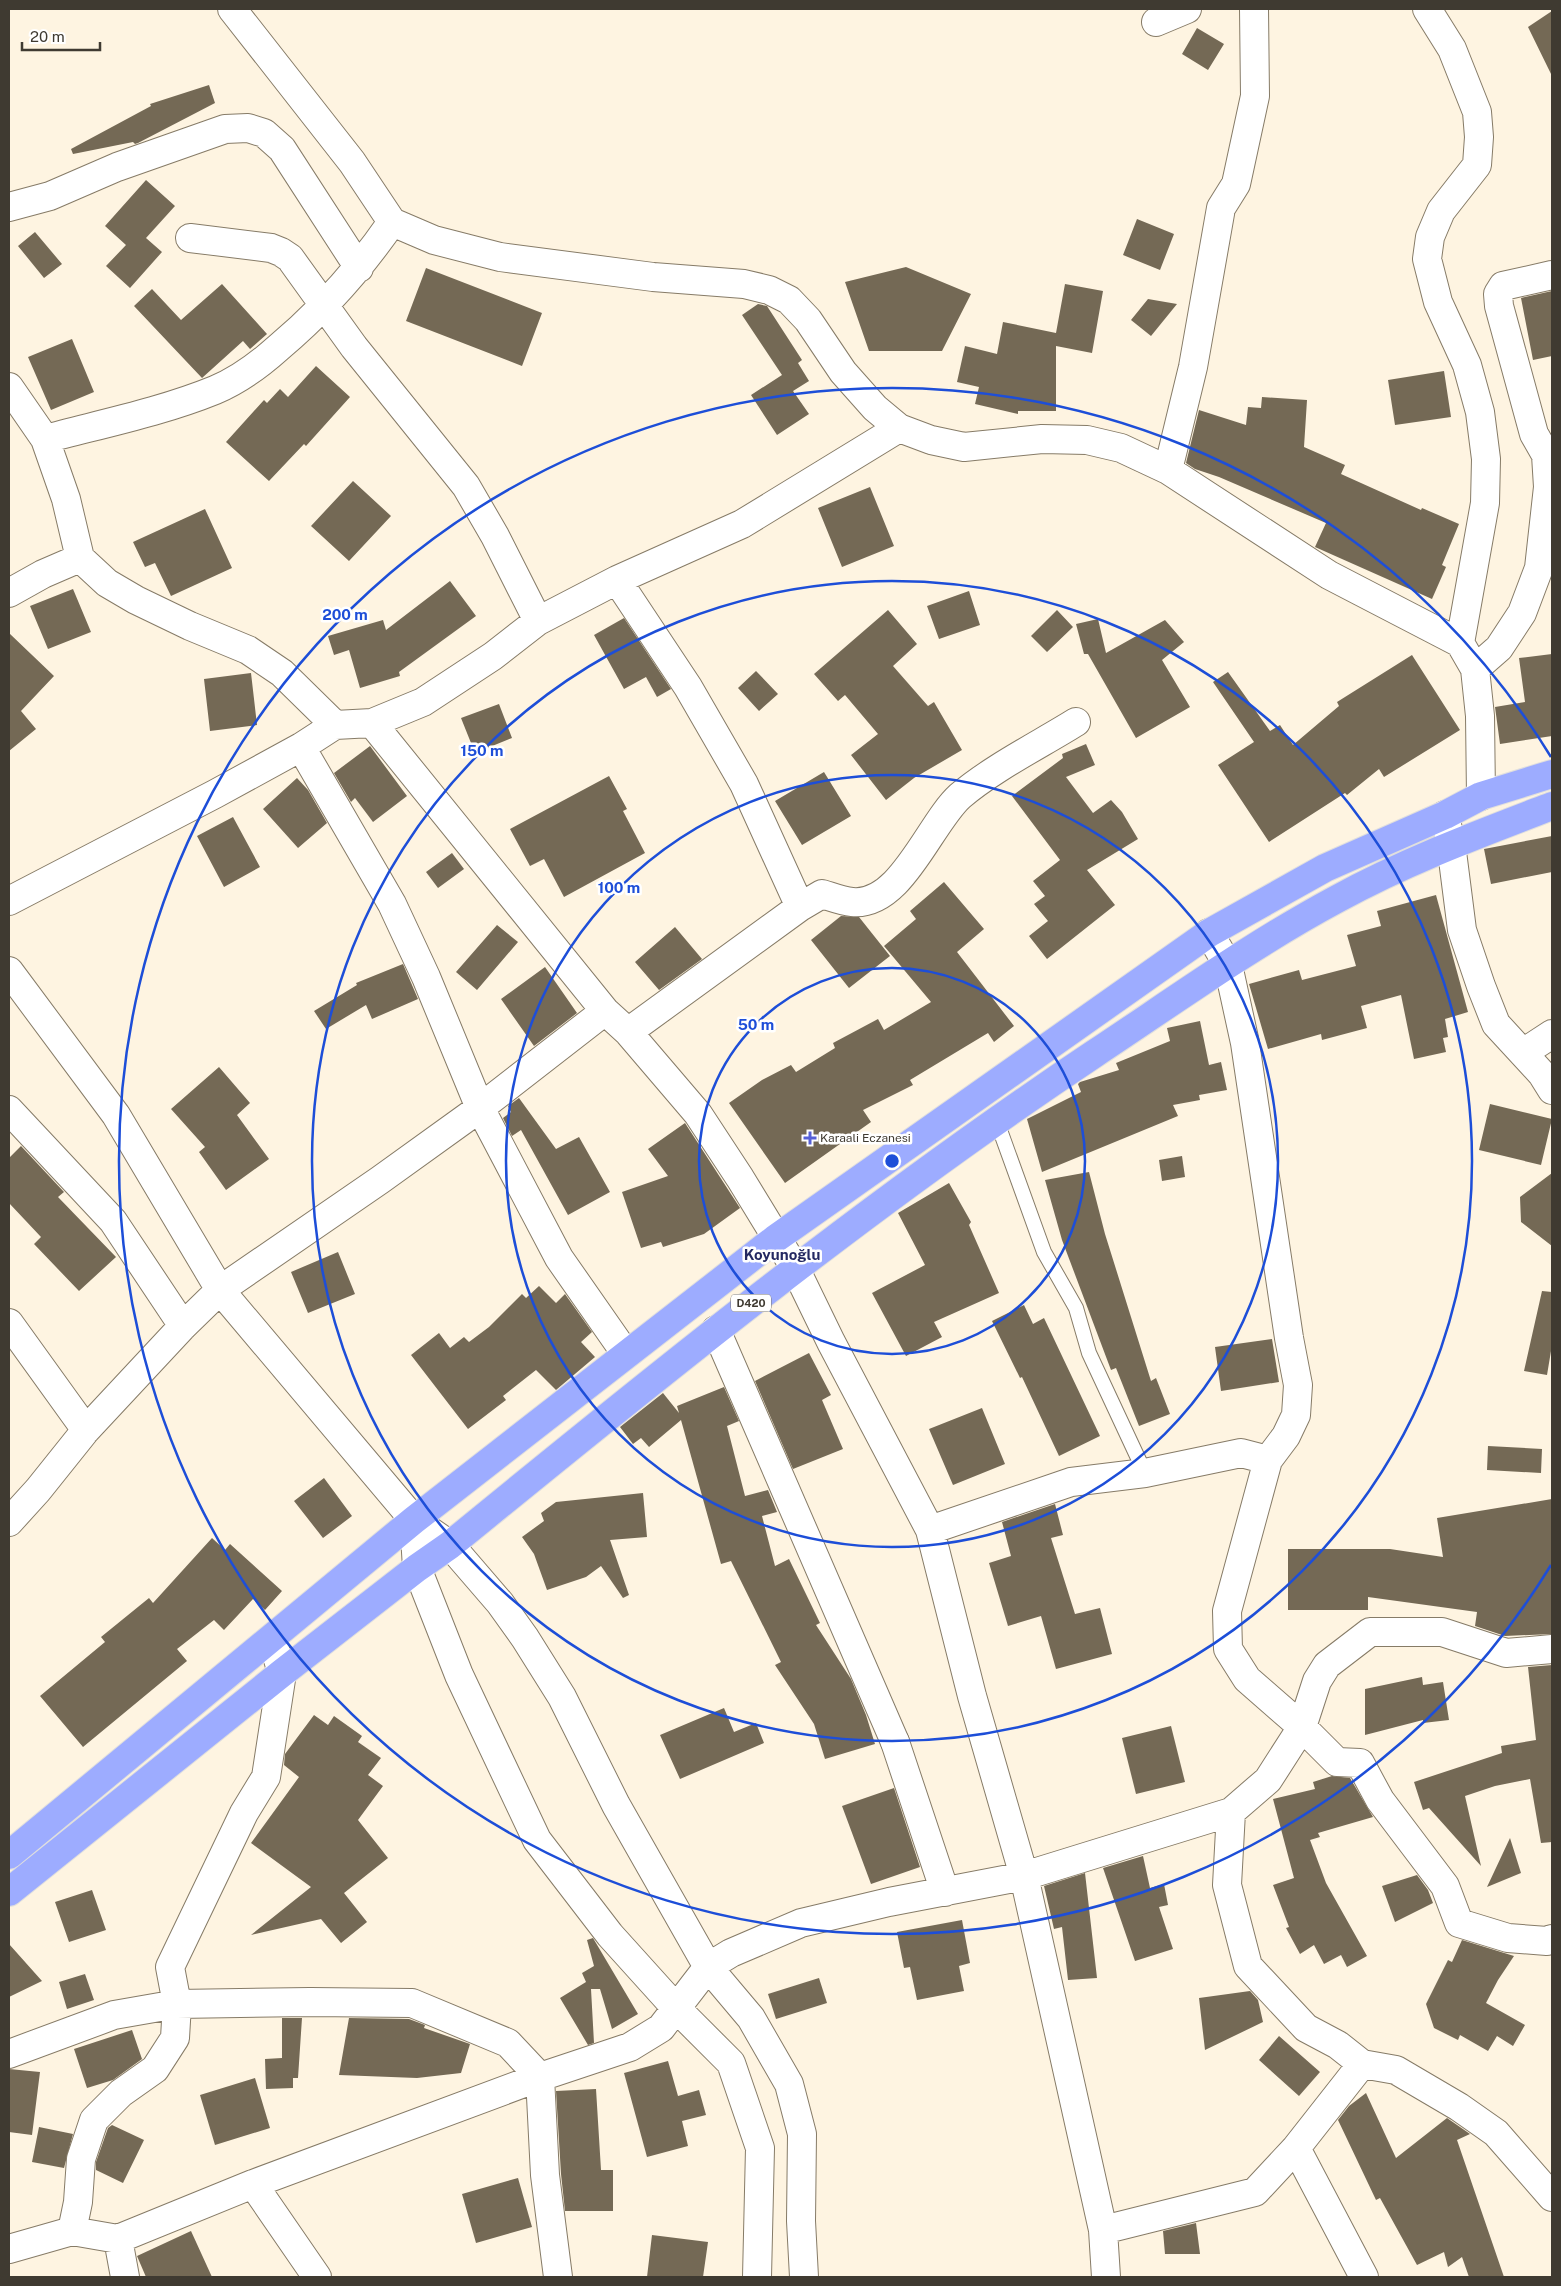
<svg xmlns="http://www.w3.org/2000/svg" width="1561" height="2286" viewBox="0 0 1561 2286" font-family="'Public Sans',sans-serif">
<rect width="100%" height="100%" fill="#fef4e1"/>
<path fill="#746955" d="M 1552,11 L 1552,76 L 1528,27 Z
M 1197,28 L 1224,44 L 1208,70 L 1182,54 Z
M 209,85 L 215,103 L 138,143 L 135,144 L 133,142 L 73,154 L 71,149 L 151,106 L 150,104 Z
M 146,180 L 175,206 L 146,238 L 162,252 L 130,288 L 106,266 L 126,245 L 105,226 Z
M 1137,219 L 1174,234 L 1160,270 L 1123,255 Z
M 35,232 L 62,264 L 44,278 L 18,246 Z
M 906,267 L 971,294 L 942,351 L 869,351 L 845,282 Z
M 426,268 L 542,313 L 522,366 L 406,321 Z
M 222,284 L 267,334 L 250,349 L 243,341 L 202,378 L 134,306 L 152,289 L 181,320 Z
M 1065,284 L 1103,291 L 1092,353 L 1056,346 L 1056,411 L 1018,411 L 1018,414 L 975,404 L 979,387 L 957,382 L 965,346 L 997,354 L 1003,322 L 1056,333 Z
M 1552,291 L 1552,356 L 1533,360 L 1521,298 Z
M 1148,299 L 1177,304 L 1151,336 L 1131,320 Z
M 758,304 L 767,306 L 802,360 L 798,363 L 809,381 L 793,391 L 809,414 L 777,435 L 751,395 L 782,375 L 742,315 Z
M 72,339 L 94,392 L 51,410 L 28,357 Z
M 316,366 L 350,397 L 306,446 L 304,444 L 269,481 L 226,442 L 264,400 L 267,403 L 280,389 L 288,397 Z
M 1444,371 L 1451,417 L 1395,425 L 1388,380 Z
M 1262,397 L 1307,400 L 1304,447 L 1345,465 L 1341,474 L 1421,510 L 1422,508 L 1459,524 L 1442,565 L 1446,567 L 1432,599 L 1315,547 L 1326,523 L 1219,477 L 1195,469 L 1186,463 L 1199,410 L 1246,425 L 1248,407 L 1261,408 Z
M 353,481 L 391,516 L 349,561 L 311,526 Z
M 870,487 L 894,546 L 842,567 L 818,508 Z
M 205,509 L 232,568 L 171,596 L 155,563 L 145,567 L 133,542 Z
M 450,581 L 476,616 L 399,672 L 400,676 L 360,688 L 349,650 L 334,655 L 328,636 L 383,620 L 386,630 Z
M 73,589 L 91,632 L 48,649 L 30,606 Z
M 969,591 L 980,625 L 939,639 L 927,606 Z
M 888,610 L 917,644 L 893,666 L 928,706 L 934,702 L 962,750 L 914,778 L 886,800 L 851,755 L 878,734 L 845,695 L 838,701 L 814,674 Z
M 1057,610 L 1073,627 L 1047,652 L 1031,636 Z
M 624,618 L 671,689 L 657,697 L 646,677 L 624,689 L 594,635 Z
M 1098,619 L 1106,653 L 1165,620 L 1184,642 L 1162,660 L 1190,707 L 1136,738 L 1088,654 L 1084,654 L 1076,624 Z
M 9,633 L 54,676 L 21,711 L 36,729 L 9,751 Z
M 1552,654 L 1552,736 L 1500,744 L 1495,707 L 1525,702 L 1519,658 Z
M 1412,655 L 1460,730 L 1384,777 L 1379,769 L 1347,795 L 1345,793 L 1269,842 L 1218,765 L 1254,742 L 1213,682 L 1228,672 L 1270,731 L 1280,725 L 1293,745 L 1339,706 L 1337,702 Z
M 756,671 L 778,694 L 759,711 L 738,688 Z
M 251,673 L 257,725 L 210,731 L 204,679 Z
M 499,704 L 512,738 L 475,753 L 461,718 Z
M 1086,744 L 1095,765 L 1066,777 L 1093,813 L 1111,800 L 1122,812 L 1138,839 L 1087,870 L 1115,905 L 1047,959 L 1029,936 L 1048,921 L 1034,904 L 1045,896 L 1033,881 L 1060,860 L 1012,796 L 1063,758 L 1062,754 Z
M 370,746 L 407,796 L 373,822 L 355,798 L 351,802 L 334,773 Z
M 824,772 L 851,816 L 802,845 L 775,801 Z
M 609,776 L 627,809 L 623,811 L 645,853 L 564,897 L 544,859 L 530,866 L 510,829 Z
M 297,778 L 308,790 L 327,823 L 298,848 L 263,809 Z
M 233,817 L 260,867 L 224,887 L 197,836 Z
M 1552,836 L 1552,872 L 1491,884 L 1484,849 Z
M 452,853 L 464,869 L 438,888 L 426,872 Z
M 944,882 L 984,929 L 957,952 L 1014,1026 L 994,1042 L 988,1033 L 910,1080 L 913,1085 L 863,1110 L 871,1122 L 785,1183 L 729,1103 L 762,1080 L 791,1065 L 796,1072 L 835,1048 L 833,1043 L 878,1019 L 884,1030 L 931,1002 L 884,946 L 916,919 L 910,911 Z
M 1436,895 L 1468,1012 L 1445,1019 L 1448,1037 L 1443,1038 L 1446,1052 L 1414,1059 L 1401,995 L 1361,1006 L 1367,1028 L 1322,1040 L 1321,1034 L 1268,1049 L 1249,984 L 1299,970 L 1302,980 L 1356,966 L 1347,935 L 1381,926 L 1377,911 Z
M 841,916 L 859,917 L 890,956 L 849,988 L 811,940 Z
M 497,925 L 518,942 L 477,990 L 456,972 Z
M 675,927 L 702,959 L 659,990 L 635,962 Z
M 403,964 L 418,999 L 372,1019 L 366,1005 L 326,1029 L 314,1011 L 357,985 L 356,983 Z
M 545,967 L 577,1013 L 534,1046 L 501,999 Z
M 1200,1021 L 1209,1065 L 1221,1062 L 1227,1090 L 1199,1095 L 1200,1100 L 1173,1105 L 1178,1116 L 1042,1172 L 1027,1119 L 1081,1092 L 1078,1084 L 1080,1082 L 1119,1070 L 1116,1063 L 1170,1041 L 1167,1028 Z
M 219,1067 L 250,1103 L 237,1115 L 269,1159 L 226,1190 L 199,1152 L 205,1147 L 171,1109 Z
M 519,1098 L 556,1149 L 579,1137 L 610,1192 L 568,1215 L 521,1130 L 512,1136 L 503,1118 L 511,1112 L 508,1106 Z
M 1490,1104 L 1552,1119 L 1541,1165 L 1479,1150 Z
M 685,1123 L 740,1208 L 704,1234 L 663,1247 L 661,1242 L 641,1248 L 622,1192 L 668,1176 L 648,1149 Z
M 21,1146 L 64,1192 L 58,1197 L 116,1257 L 79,1291 L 34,1244 L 41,1237 L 9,1203 L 9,1158 Z
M 1182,1156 L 1185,1177 L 1162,1181 L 1159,1160 Z
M 1089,1172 L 1105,1234 L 1151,1381 L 1156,1378 L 1170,1414 L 1139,1426 L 1116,1368 L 1111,1370 L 1062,1240 L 1045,1180 Z
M 1552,1173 L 1552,1246 L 1521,1222 L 1520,1197 Z
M 949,1183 L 971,1222 L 969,1225 L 999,1293 L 934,1322 L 942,1337 L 906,1356 L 872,1293 L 925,1265 L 898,1213 Z
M 338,1252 L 355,1294 L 308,1313 L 291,1272 Z
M 539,1286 L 556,1303 L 565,1294 L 592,1332 L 581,1342 L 595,1357 L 556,1390 L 536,1370 L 503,1396 L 506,1400 L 468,1429 L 411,1355 L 439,1333 L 450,1348 L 464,1337 L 469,1342 L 489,1327 L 522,1294 L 526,1298 Z
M 1542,1291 L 1552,1292 L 1552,1345 L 1547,1375 L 1524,1371 Z
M 1024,1305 L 1033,1324 L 1044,1318 L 1100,1436 L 1059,1456 L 1022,1377 L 1020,1378 L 992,1321 Z
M 1272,1339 L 1279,1382 L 1221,1391 L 1215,1347 Z
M 809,1353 L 831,1395 L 822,1400 L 843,1449 L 793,1469 L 755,1381 Z
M 724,1387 L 739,1421 L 727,1426 L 745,1496 L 768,1490 L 777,1512 L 762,1516 L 775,1566 L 789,1559 L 820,1623 L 816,1625 L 851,1679 L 866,1715 L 875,1744 L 825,1759 L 814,1724 L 775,1665 L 781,1662 L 731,1561 L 721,1564 L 681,1420 L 649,1447 L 641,1438 L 633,1444 L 620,1427 L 663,1393 L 679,1413 L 677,1406 Z
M 982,1408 L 1005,1464 L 953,1485 L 929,1429 Z
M 1488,1446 L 1542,1449 L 1541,1473 L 1487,1470 Z
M 324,1478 L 352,1516 L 323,1538 L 294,1501 Z
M 643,1493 L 647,1537 L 610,1540 L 629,1595 L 623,1598 L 601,1566 L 586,1577 L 547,1590 L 534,1554 L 522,1537 L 544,1521 L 541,1513 L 556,1502 Z
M 1552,1499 L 1552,1634 L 1505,1636 L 1475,1626 L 1477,1612 L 1368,1597 L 1368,1610 L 1288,1610 L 1288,1549 L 1390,1549 L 1443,1557 L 1437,1518 Z
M 1055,1504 L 1063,1535 L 1051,1538 L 1075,1614 L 1100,1608 L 1112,1654 L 1056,1669 L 1041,1616 L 1008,1626 L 989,1563 L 1011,1556 L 1002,1522 Z
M 212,1538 L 225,1550 L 230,1544 L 282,1591 L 265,1610 L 253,1599 L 224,1630 L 214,1620 L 177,1649 L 187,1661 L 83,1747 L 40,1696 L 105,1642 L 101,1637 L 149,1598 L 153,1603 Z
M 1552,1665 L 1552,1842 L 1541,1843 L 1530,1779 L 1495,1786 L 1465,1796 L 1481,1866 L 1429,1808 L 1423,1810 L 1414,1782 L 1502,1753 L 1501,1746 L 1536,1740 L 1528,1667 Z
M 1422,1677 L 1423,1685 L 1443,1682 L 1449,1720 L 1423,1723 L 1423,1720 L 1365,1735 L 1365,1689 Z
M 724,1708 L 734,1732 L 756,1723 L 764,1743 L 680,1779 L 660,1735 Z
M 314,1715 L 328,1725 L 334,1716 L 362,1736 L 358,1742 L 381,1758 L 368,1775 L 383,1786 L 358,1820 L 388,1858 L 344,1893 L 367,1922 L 341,1943 L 321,1919 L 251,1935 L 311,1887 L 251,1843 L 299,1777 L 284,1765 L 285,1754 Z
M 1171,1726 L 1185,1782 L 1136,1794 L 1122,1738 Z
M 1332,1776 L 1350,1778 L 1373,1817 L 1318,1833 L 1320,1837 L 1310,1840 L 1326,1883 L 1367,1956 L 1347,1967 L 1341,1955 L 1324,1964 L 1314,1945 L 1300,1954 L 1286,1928 L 1289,1927 L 1273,1885 L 1294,1878 L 1273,1799 L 1315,1789 L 1313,1782 Z
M 894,1788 L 920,1867 L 871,1884 L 842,1806 Z
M 1510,1838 L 1521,1873 L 1487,1887 Z
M 1143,1856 L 1150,1888 L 1164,1884 L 1168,1905 L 1159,1907 L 1173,1949 L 1135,1961 L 1103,1868 Z
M 1085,1873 L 1097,1978 L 1068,1980 L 1062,1927 L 1054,1929 L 1044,1886 Z
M 1417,1875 L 1428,1890 L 1433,1903 L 1395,1922 L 1382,1886 Z
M 92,1890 L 106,1930 L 69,1942 L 55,1902 Z
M 962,1920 L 970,1963 L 959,1966 L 964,1991 L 917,2000 L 910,1967 L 904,1968 L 897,1932 Z
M 593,1938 L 638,2014 L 612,2029 L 600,1989 L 591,1989 L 594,2043 L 588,2045 L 560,1998 L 586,1982 L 582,1973 L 594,1966 L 587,1940 Z
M 1462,1940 L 1514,1956 L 1498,1980 L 1486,2003 L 1525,2025 L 1513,2046 L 1497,2036 L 1488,2051 L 1460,2035 L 1458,2040 L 1434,2028 L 1426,2004 L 1448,1960 L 1452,1962 Z
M 9,1944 L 42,1981 L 9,1997 Z
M 85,1974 L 94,2000 L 67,2009 L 59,1982 Z
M 819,1978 L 827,2003 L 776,2019 L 768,1994 Z
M 1250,1991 L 1258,2000 L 1263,2022 L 1205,2050 L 1199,1998 Z
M 282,2018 L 302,2018 L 298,2078 L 293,2078 L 293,2088 L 266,2089 L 265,2059 L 282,2058 Z
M 349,2018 L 409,2019 L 425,2025 L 424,2028 L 470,2044 L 461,2073 L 417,2078 L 339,2075 Z
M 132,2030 L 142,2059 L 113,2080 L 87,2088 L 74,2049 Z
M 1279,2036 L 1320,2072 L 1299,2096 L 1259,2060 Z
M 668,2061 L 678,2096 L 699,2090 L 706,2115 L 682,2121 L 688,2146 L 647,2157 L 624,2073 Z
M 9,2069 L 40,2072 L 32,2135 L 9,2132 Z
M 255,2078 L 270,2128 L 215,2145 L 200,2095 Z
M 596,2089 L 601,2170 L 613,2170 L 613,2211 L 565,2211 L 561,2174 L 556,2091 Z
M 1366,2093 L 1396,2158 L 1447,2118 L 1470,2134 L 1457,2140 L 1504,2277 L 1469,2277 L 1462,2257 L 1448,2267 L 1444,2252 L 1417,2265 L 1380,2198 L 1376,2200 L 1338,2120 L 1349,2106 Z
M 112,2125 L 144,2140 L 123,2183 L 96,2170 L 96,2162 L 108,2128 Z
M 39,2127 L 73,2134 L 64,2168 L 32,2162 Z
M 518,2178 L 532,2227 L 476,2243 L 462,2194 Z
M 1196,2223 L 1200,2254 L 1165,2254 L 1163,2231 Z
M 191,2231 L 212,2277 L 146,2277 L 137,2256 Z
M 652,2235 L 708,2242 L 703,2277 L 647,2277 Z"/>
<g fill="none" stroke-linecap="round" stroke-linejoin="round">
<g stroke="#867b67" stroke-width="16">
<path id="lane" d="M 996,1119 L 1044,1252 L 1076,1308 L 1089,1353 L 1145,1473"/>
</g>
<g stroke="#867b67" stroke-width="30">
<path id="street" d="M 232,9 L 352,162 L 392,222 L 434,240 L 500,257 L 653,277 L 744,284 L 769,290 L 789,300 L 808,320 L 843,372 L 875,408 L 899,428 L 931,440 L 964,447 L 1042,439 L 1087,440 L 1121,448 L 1168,470 L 1329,575 L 1460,643 L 1475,669 L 1480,716 L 1481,796
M 1427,9 L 1452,49 L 1477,112 L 1479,137 L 1477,165 L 1441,211 L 1430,237 L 1427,259 L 1438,302 L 1467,365 L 1480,412 L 1486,459 L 1485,503 L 1460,643
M 1156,22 L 1187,9
M 9,207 L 50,196 L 117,167 L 225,129 L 248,128 L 264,133 L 282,149 L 359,268
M 190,238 L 271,248 L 281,252 L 290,258 L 354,347 L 466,486 L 495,536 L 538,621
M 9,387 L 45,439 L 66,499 L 80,558 L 107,583 L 136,600 L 190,626 L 248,650 L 282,673 L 335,725
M 45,439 C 101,424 161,412 215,390 C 239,380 259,365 278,348 C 322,311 359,270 392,222
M 1168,470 L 1193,367 L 1221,208 L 1236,184 L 1255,96 L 1254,9
M 617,580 L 688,687 L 744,784 L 800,907 L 822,894 C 832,897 842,901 852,902 C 901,907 929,824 960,796 C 993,768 1039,745 1076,722
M 9,593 L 43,574 L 80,558
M 1475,669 L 1499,648 L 1522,613 L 1539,568 L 1548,487 L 1546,455 L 1534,434 L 1499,306 L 1498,294 L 1503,286 L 1552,275
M 372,723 L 605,1011 L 628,1032 L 698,1114 L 740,1178 L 795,1268 L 831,1342 L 930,1530 L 972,1696 L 1024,1876 L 1103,2230 L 1106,2277
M 301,747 L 392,904 L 426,977 L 480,1108 L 559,1258 L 626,1354
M 1445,815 L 1451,844 L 1462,930 L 1481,986 L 1496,1024 L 1542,1074 L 1552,1090
M 9,901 L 215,794 L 301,747 L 335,725 L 372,723 L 423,702 L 493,656 L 538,621 L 617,580 L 742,524 L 899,428
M 1209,933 L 1228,965 L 1245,1043 L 1289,1338 L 1298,1385 L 1296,1415 L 1286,1436 L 1268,1460 L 1227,1611 L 1228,1649 L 1247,1679 L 1302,1727 L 1337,1762 L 1360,1763 L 1380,1800 L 1445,1886 L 1459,1923 L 1508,1938 L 1547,1941 L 1552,1939
M 9,971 L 116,1115 L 220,1290 L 414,1520 L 450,1545 L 500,1603 L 525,1638 L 562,1697 L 616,1805 L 708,1967 L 751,2018 L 789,2084 L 802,2134 L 801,2221 L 804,2277
M 628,1032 L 800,907
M 1523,1053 L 1552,1034
M 9,1110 L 113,1221 L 183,1326
M 9,1323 L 86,1430
M 414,1520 L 417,1568 L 459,1675 L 537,1840 L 610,1935 L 675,2007 L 731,2063 L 760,2148 L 757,2277
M 9,1522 L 38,1490 L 86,1430 L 183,1326 L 220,1290 L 380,1180 L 480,1108 L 605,1011
M 930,1530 L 1071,1482 L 1145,1473 L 1241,1453 L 1268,1460
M 1552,1649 L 1506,1653 L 1442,1632 L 1370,1632 L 1327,1665 L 1317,1681 L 1302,1727 L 1268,1780 L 1231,1812 L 1227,1885 L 1248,1966 L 1306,2028 L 1338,2045 L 1362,2064 L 1396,2070 L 1459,2107 L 1496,2133 L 1552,2197
M 895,1742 L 945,1892
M 9,2054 L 114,2015 L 177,2004 L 170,1967 L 244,1813 L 266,1777 L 282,1673 L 272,1639
M 1296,2148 L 1364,2277
M 253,2184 L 317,2277
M 1103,2230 L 1255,2192 L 1296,2148 L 1362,2064
M 72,2231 L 78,2202 L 81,2159 L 94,2120 L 121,2093 L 155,2069 L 175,2038 L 177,2004 L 310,2002 L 412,2003 L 508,2043 L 540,2077 L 545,2175 L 558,2277
M 118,2239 L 125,2277
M 9,2249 L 72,2231 L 118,2239 L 253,2184 L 540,2077 L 630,2047 L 661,2028 L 708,1967 L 731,1953 L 801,1923 L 889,1902 L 1024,1876 L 1231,1812"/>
</g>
<g stroke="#867b67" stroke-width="30">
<path id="secondary" d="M 716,1330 L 895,1742"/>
</g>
<g stroke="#e0dfde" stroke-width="30">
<path id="highway" d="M 9,1855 L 414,1520 L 775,1239 L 1209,933 L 1325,868 L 1445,815 L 1481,796 L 1552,774
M 9,1892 L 282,1673 L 417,1568 L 450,1545 C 659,1374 869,1204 1094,1054 C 1174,1001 1253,944 1337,899 C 1406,861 1479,834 1552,806"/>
</g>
<use href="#lane" stroke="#fff" stroke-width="14"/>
<use href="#street" stroke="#fff" stroke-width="28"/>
<use href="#secondary" stroke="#fff" stroke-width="28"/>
<use href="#highway" stroke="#9dacff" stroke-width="28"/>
</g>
<g fill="none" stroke="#1d4ed8" stroke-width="2.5">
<circle cx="892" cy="1161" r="193"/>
<circle cx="892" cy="1161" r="386"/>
<circle cx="892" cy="1161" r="580"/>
<path d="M1551 1565A773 773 0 1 1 1551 757"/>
</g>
<path fill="#5660d7" stroke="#fff" stroke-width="2" d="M807.5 1130.5h5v5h5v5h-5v5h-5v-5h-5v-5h5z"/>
<g text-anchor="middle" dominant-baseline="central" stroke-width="5" stroke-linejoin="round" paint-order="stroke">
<rect fill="#fff" stroke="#79756f" stroke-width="1" x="731" y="1294.5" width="40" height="17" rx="4"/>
<g font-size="11" font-weight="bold" fill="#3f3a31">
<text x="751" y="1303">D420</text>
</g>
<g font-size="12" fill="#3f3a31" stroke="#fff" text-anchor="start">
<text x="820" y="1138">Karaali Eczanesi</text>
</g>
<g font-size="15" font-weight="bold" fill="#242962" stroke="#fff">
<text x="782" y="1254">Koyunoğlu</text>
</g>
</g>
<circle cx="892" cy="1161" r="8" fill="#1d4ed8" stroke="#fff" stroke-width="2.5"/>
<g font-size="15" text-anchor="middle" font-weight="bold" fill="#1d4ed8" stroke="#fff" stroke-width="5" stroke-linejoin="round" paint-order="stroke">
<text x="345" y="620">200 m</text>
<text x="482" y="756">150 m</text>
<text x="619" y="893">100 m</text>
<text x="756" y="1030">50 m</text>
</g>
<rect width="1561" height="2286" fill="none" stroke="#3f3a31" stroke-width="20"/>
<path d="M22 42v8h78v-8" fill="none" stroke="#3f3a31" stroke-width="2.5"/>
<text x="30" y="42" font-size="15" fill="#3f3a31" stroke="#ffffff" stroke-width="4" paint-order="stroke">20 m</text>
</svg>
